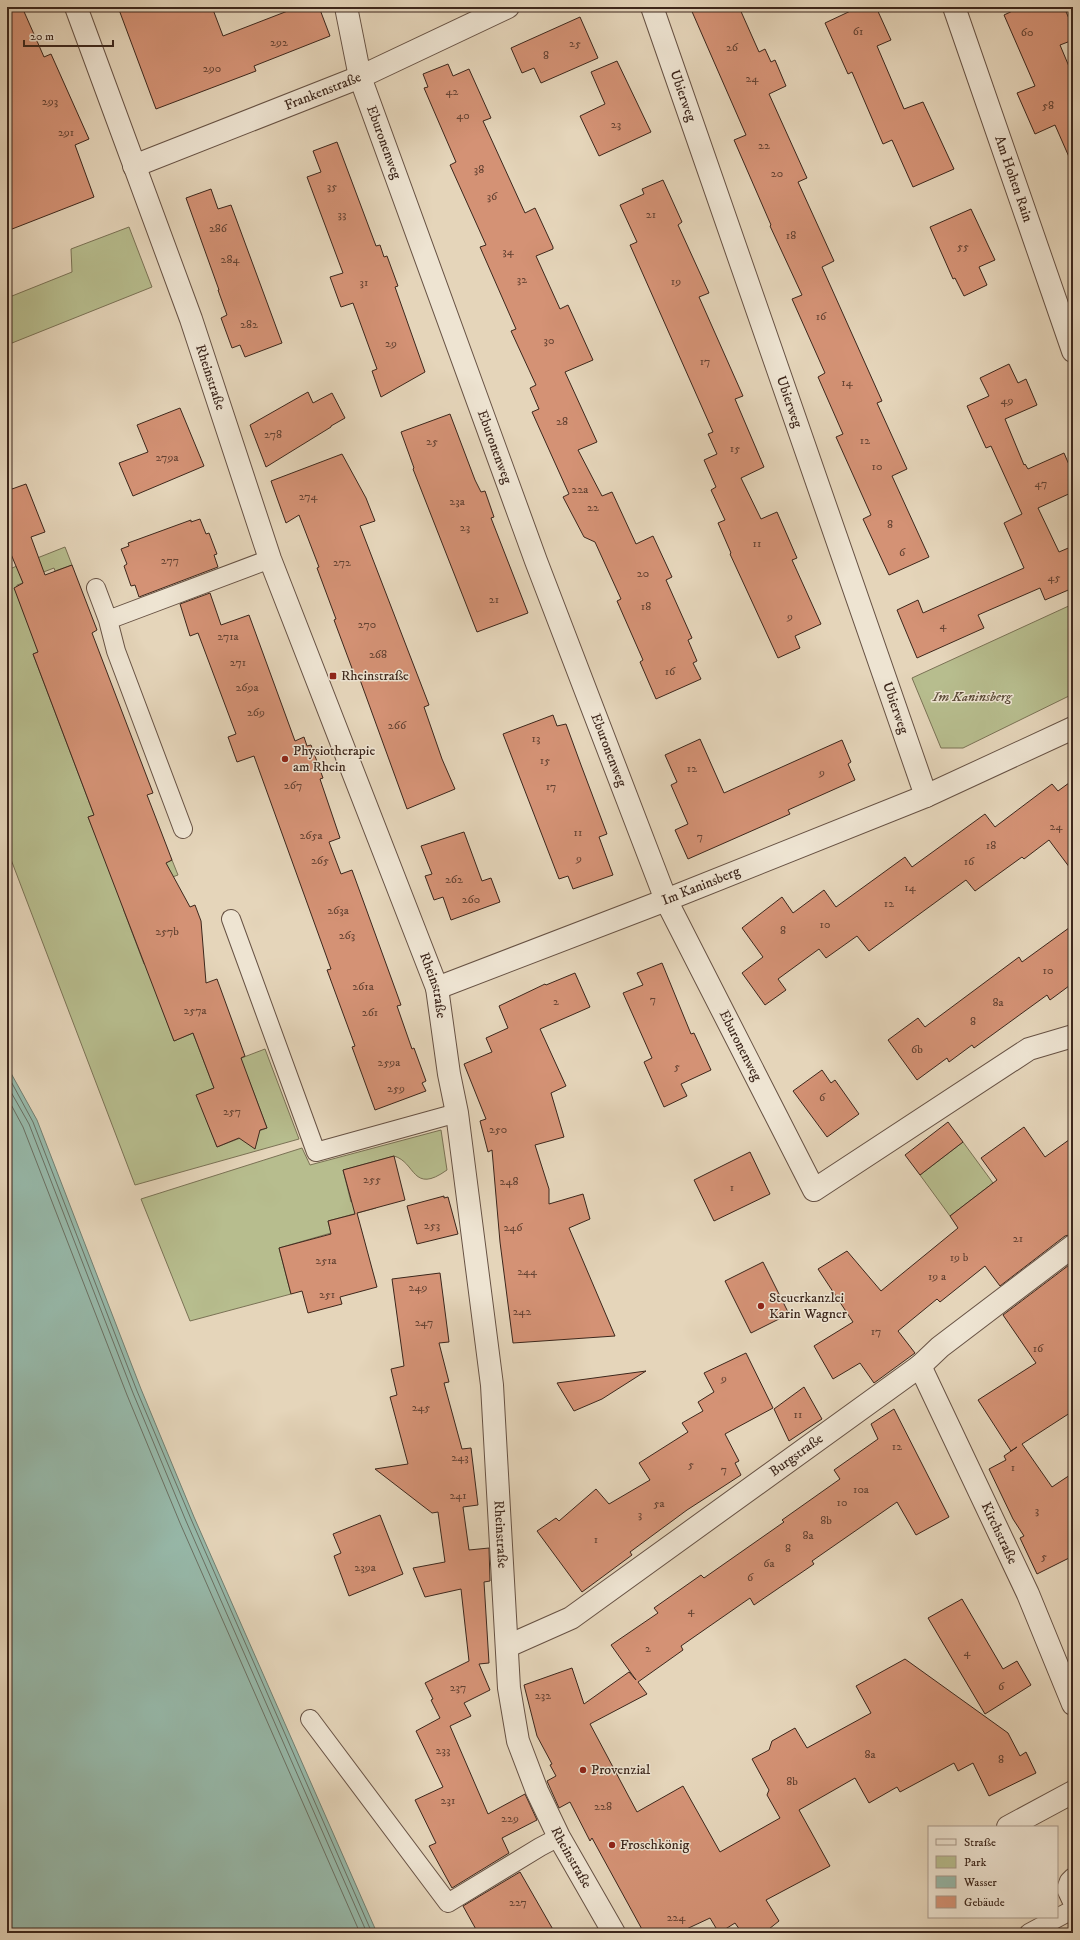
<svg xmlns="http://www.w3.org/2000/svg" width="1080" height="1940" viewBox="0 0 1080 1940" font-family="'IM FELL DW Pica',serif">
<rect width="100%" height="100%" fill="#e5d5ba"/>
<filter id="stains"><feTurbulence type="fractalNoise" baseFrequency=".005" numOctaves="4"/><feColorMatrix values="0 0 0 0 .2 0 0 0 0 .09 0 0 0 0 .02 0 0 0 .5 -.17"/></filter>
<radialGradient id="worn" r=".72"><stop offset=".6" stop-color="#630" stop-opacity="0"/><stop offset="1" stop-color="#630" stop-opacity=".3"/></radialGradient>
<path fill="#b7bd8e" stroke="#7a7255" d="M 129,227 L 152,287 L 7,345 L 7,298 L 72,272 L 71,249 Z
M 65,547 L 72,565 L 55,571 L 54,568 L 33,576 L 34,579 L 17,585 L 17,587 L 39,652 L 33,654 L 94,815 L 88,817 L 97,839 L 155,867 L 172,860 L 178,875 L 121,896 L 124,911 L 144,964 L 146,963 L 174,1041 L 193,1033 L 214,1088 L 197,1095 L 217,1147 L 243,1137 L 257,1141 L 256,1132 L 267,1128 L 247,1075 L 231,1062 L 265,1049 L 299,1139 L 135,1185 L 7,849 L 7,570 Z
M 1073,604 L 1073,694 L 963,748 L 941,748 L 912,678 Z
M 441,1130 L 447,1170 C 412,1195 416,1162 394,1156 L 343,1170 L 351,1202 L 372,1196 L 376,1208 L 328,1221 L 331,1233 L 279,1248 L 291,1294 L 190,1321 L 141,1199 L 302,1148 L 310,1165 Z
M 963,1142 L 993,1183 L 950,1216 L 920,1175 Z"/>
<path fill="#97b9aa" stroke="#737f71" d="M 7,1066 L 37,1120 L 141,1389 L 194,1517 L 377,1933 L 7,1933 Z"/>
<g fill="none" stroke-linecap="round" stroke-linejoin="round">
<path stroke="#6a7063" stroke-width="1" d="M 7,1074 L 33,1122 L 137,1391 L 191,1519 L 372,1933
M 7,1085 L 29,1124 L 133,1393 L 186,1521 L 367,1933
M 7,1097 L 23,1127 L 127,1395 L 180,1523 L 360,1933"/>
</g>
<path fill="#d49275" stroke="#3d271c" d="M 7,7 L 22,7 L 44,57 L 51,54 L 89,139 L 75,145 L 94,197 L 7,231 Z
M 118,7 L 212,7 L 223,36 L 298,7 L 319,7 L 330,36 L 254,66 L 256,71 L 156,109 Z
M 690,7 L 739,7 L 759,52 L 765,49 L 771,62 L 775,60 L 786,86 L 769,94 L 807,178 L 798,182 L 834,261 L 822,267 L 882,401 L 877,403 L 907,469 L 892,476 L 929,557 L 889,575 L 863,519 L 871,515 L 836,437 L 843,434 L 818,377 L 825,373 L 792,299 L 802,295 L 770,226 L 771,225 L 734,140 L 746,135 Z
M 859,7 L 876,7 L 891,40 L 877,46 L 904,109 L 923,102 L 954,169 L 913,187 L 892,140 L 883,144 L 852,72 L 848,74 L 825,23 Z
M 1021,7 L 1064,7 L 1073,28 L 1073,40 L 1060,45 L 1073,76 L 1073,166 L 1055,125 L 1035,134 L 1017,93 L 1035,86 L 1004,15 Z
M 580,17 L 598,58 L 541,83 L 534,68 L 522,73 L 511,48 Z
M 617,61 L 651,132 L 599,156 L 580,116 L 605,104 L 591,72 Z
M 448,64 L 453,76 L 469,69 L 491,118 L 483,121 L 525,213 L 535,208 L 553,247 L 553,249 L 536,256 L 560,309 L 568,305 L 593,360 L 565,372 L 597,442 L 578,450 L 602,496 L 612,492 L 636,544 L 653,536 L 672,577 L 666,580 L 692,638 L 688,640 L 697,661 L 693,663 L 701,679 L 656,699 L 640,662 L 643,660 L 617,601 L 621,599 L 595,542 L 584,537 L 563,497 L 569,494 L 532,412 L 539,409 L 530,388 L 536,385 L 511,331 L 516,329 L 480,247 L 486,245 L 450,165 L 456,162 L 424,88 L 428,87 L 423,74 Z
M 337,142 L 376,246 L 380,245 L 384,257 L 387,256 L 398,286 L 395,287 L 425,372 L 381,397 L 372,371 L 377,369 L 353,303 L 341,307 L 330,277 L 343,273 L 307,177 L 321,172 L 313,151 Z
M 663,180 L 682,222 L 678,225 L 709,293 L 699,297 L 743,396 L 735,399 L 764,467 L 741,478 L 761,519 L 777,512 L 797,558 L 792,560 L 821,624 L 795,636 L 800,648 L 778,658 L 730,554 L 731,553 L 718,523 L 725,520 L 711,490 L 716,487 L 704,460 L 717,454 L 708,434 L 713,432 L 630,245 L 637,242 L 620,205 L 644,194 L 642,189 Z
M 211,189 L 218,209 L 231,205 L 282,343 L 245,357 L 240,345 L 232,348 L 221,318 L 227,315 L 218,290 L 219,290 L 186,198 Z
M 971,209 L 995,260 L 979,267 L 987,285 L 964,296 L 955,278 L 953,279 L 930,227 Z
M 1009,364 L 1018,383 L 1026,379 L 1037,405 L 1005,419 L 1024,465 L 1025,464 L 1028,469 L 1064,453 L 1073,474 L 1073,492 L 1038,508 L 1059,552 L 1073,546 L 1073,588 L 1045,600 L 1040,588 L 978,615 L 984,628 L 917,658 L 897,610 L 918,600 L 923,613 L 1024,568 L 1004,523 L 1022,514 L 991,446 L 986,448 L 967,406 L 989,396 L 980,378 Z
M 308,392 L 313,403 L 332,393 L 345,418 L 331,426 L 331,427 L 266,467 L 250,425 Z
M 180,408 L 204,466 L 133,496 L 119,463 L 148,452 L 137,425 Z
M 450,414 L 475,480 L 481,492 L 485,491 L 494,517 L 491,518 L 528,613 L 477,632 L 413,469 L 414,468 L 401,432 Z
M 342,454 L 366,498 L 375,521 L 360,526 L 429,705 L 424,707 L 442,759 L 455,789 L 407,809 L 359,677 L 356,679 L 334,620 L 336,619 L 317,568 L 319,567 L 299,515 L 286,523 L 271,481 Z
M 7,481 L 9,481 L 12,489 L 26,484 L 45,532 L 31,537 L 45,575 L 72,565 L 97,630 L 92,633 L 153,793 L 147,795 L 172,860 L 166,863 L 190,907 L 195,905 L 201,921 L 206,983 L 217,979 L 245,1056 L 241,1058 L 267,1128 L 260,1130 L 255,1149 L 239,1138 L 217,1147 L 196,1095 L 214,1088 L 193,1033 L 174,1041 L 88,817 L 94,815 L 33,654 L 38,652 L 14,588 L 23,583 L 8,547 L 7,547 Z
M 200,519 L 206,534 L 209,533 L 217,554 L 214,555 L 218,567 L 139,597 L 135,585 L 131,586 L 124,566 L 127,564 L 121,549 L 129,546 L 128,543 L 191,520 L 191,522 Z
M 210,593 L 221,625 L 249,615 L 295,741 L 304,737 L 307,746 L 311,745 L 323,778 L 320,779 L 340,838 L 329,842 L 341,874 L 352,870 L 401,1005 L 397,1006 L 412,1049 L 414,1048 L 426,1081 L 422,1083 L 426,1091 L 375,1110 L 352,1047 L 355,1046 L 327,970 L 331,969 L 254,756 L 237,762 L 228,737 L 236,734 L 198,633 L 190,636 L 180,604 Z
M 553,715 L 557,726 L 566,724 L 581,765 L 607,834 L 599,837 L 613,875 L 573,889 L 568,876 L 559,879 L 503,734 Z
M 700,739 L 724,793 L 842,740 L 851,762 L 848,764 L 855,780 L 788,810 L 790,814 L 688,859 L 675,830 L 688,824 L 671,785 L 677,782 L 665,755 Z
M 1073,780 L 1073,872 L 1049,840 L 1024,859 L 1022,857 L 975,891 L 966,880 L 869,951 L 857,936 L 826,958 L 819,949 L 778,979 L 786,990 L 765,1005 L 742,973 L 763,957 L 742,928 L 782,897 L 793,913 L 824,890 L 836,907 L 905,857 L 912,867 L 985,814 L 995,827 L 1052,784 L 1058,791 Z
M 464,832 L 482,881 L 491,878 L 500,902 L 451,920 L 443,897 L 434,900 L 425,876 L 432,874 L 421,846 Z
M 1073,925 L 1073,983 L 1050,1000 L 1047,995 L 974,1048 L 972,1045 L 949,1062 L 947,1058 L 917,1080 L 888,1040 L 918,1018 L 925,1027 L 1019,957 L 1022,962 Z
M 662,963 L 691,1034 L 694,1033 L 711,1070 L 681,1084 L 687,1096 L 664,1107 L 644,1062 L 652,1058 L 623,993 L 643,985 L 637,973 Z
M 575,973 L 590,1007 L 540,1029 L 566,1086 L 551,1093 L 564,1137 L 535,1145 L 549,1189 L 549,1204 L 583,1194 L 590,1219 L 569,1228 L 615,1336 L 513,1343 L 500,1242 L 492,1150 L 488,1152 L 480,1121 L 486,1119 L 464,1064 L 492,1052 L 486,1038 L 508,1028 L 499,1006 L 545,984 L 546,985 Z
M 822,1070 L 831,1083 L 835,1080 L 859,1114 L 827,1137 L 793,1091 Z
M 948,1122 L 963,1142 L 920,1175 L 905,1155 Z
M 1024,1127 L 1045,1157 L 1073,1137 L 1073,1234 L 1065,1236 L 1000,1286 L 985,1266 L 940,1302 L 937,1299 L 898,1331 L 915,1353 L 874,1383 L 860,1363 L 833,1379 L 814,1346 L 853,1322 L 818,1269 L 847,1251 L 881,1291 L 958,1228 L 950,1216 L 997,1180 L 981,1158 Z
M 750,1152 L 770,1194 L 714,1221 L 694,1180 Z
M 394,1156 L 405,1200 L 357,1213 L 377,1287 L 340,1297 L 342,1304 L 308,1313 L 302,1291 L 291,1294 L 279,1248 L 331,1234 L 328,1221 L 355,1214 L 343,1170 Z
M 444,1196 L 444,1198 L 448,1197 L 458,1234 L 417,1244 L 407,1206 Z
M 763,1262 L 789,1314 L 751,1333 L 725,1281 Z
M 1073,1262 L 1073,1411 L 1022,1444 L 1052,1487 L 1073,1473 L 1073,1556 L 1037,1574 L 1020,1538 L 1024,1536 L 1013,1519 L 989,1469 L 1006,1460 L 1004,1456 L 1017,1447 L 1011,1451 L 978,1400 L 1036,1363 L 1003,1315 Z
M 440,1273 L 449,1342 L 439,1343 L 449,1382 L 444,1383 L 462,1449 L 471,1448 L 478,1505 L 463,1507 L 469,1550 L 489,1548 L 490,1581 L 484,1582 L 489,1663 L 479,1664 L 490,1690 L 464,1703 L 471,1716 L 450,1726 L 488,1814 L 525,1794 L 537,1820 L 502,1838 L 509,1853 L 452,1888 L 429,1846 L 436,1843 L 415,1800 L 443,1787 L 416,1731 L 440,1718 L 431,1700 L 433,1699 L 425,1683 L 469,1661 L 461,1589 L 425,1597 L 413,1568 L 445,1562 L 438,1512 L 432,1513 L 375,1469 L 408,1464 L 390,1397 L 397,1395 L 391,1369 L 404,1366 L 392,1279 Z
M 746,1353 L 773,1408 L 725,1434 L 739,1461 L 735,1463 L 741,1475 L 687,1510 L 630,1552 L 632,1555 L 582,1592 L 537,1531 L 556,1518 L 559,1521 L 596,1489 L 609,1504 L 650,1480 L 639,1463 L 688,1432 L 682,1423 L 703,1411 L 698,1402 L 714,1392 L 704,1373 Z
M 646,1371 L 602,1399 L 574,1411 L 557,1383 Z
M 804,1387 L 822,1419 L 789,1441 L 774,1409 Z
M 894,1409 L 949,1517 L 916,1535 L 897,1502 L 812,1561 L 814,1564 L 754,1605 L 750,1598 L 681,1646 L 683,1650 L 638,1682 L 647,1694 L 590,1724 L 637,1812 L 683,1786 L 720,1852 L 780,1818 L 767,1795 L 769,1790 L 752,1759 L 769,1750 L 772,1741 L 795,1728 L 807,1748 L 871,1713 L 856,1686 L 905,1659 L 1008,1733 L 1020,1756 L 1026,1752 L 1036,1773 L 989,1796 L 973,1763 L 958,1771 L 954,1763 L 900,1792 L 897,1787 L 869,1803 L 855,1778 L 799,1810 L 830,1866 L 766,1900 L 779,1921 L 764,1933 L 742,1933 L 735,1923 L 719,1933 L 710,1918 L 678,1933 L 644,1933 L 592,1838 L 590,1841 L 570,1802 L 559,1808 L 547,1781 L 556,1776 L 550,1765 L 552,1764 L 537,1736 L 524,1685 L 572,1668 L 584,1704 L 629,1672 L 636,1680 L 611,1645 L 658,1613 L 654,1608 L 701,1575 L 704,1578 L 784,1522 L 782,1520 L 840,1479 L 834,1470 L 878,1439 L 871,1424 Z
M 380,1515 L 403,1574 L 349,1596 L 334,1556 L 341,1553 L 333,1534 Z
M 962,1599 L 1003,1669 L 1017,1661 L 1031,1685 L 985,1714 L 928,1618 Z
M 520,1872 L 555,1933 L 478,1933 L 463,1906 Z"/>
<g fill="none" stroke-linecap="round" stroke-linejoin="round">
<g stroke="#675244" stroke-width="20">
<path id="lane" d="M 96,588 L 108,620
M 183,829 L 116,651 L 108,620 L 270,559
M 231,919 L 316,1152 L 457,1113
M 310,1719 L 448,1903 L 540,1847 L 559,1837
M 1073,1877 L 1069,1881 L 1066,1889 L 1073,1904
M 1029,1933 L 1072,1910 L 1073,1907"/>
</g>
<g stroke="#675244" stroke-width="24">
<g id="street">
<path id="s1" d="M 76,7 L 191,319 L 270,559 L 437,988 L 449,1074 L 457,1113 L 492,1385 L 509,1688 L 518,1741 L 537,1791 L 559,1837 L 614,1933"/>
<path id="s2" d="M 346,7 L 360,77 L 536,561 L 666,900 L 814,1190 L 1029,1049 L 1073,1036"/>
<path id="s3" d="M 652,7 L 926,796"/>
<path id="s4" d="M 954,7 L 1073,351"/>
<path id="s5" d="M 134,166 L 360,77 L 508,7"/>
<path id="s6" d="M 437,988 L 666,900 L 926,796 L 1073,728"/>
<path id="s7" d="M 920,1366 L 1028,1594 L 1073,1704"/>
<path id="s8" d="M 508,1646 L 571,1618 L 920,1366 L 940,1347 L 1073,1246"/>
<path d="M 1008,1827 L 1073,1792"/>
</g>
</g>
<use href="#lane" stroke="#eee4d2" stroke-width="18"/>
<use href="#street" stroke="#eee4d2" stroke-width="22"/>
</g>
<g fill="#8f2418" stroke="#eee4d2" stroke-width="1.5">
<rect x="329" y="672" width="8" height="8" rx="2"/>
<circle cx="285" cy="759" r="4"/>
<circle cx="761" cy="1306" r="4"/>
<circle cx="583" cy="1770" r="4"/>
<circle cx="612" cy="1845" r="4"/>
</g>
<g text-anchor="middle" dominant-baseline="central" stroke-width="3" stroke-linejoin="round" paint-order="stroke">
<g font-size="12" fill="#634232">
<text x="858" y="31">61</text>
<text x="1027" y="32">60</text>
<text x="279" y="42">292</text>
<text x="575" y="43">25</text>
<text x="732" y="47">26</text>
<text x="546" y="55">8</text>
<text x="212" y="68">290</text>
<text x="752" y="78">24</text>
<text x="452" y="91">42</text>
<text x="50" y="101">293</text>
<text x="1048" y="105">58</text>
<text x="463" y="115">40</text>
<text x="616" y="124">23</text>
<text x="66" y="132">291</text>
<text x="764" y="145">22</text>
<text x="479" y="169">38</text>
<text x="777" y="173">20</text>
<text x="332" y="186">35</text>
<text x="492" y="196">36</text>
<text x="342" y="214">33</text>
<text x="651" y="214">21</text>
<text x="218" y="228">286</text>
<text x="791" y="235">18</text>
<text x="963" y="246">55</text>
<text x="508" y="251">34</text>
<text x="230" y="259">284</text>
<text x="522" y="279">32</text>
<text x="676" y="281">19</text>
<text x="364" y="282">31</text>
<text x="821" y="316">16</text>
<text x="249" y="324">282</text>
<text x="549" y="340">30</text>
<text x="391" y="343">29</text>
<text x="705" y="361">17</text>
<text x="847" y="382">14</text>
<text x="1007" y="400">49</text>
<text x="562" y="421">28</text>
<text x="273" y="434">278</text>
<text x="865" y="440">12</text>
<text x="432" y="441">25</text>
<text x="735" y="448">15</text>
<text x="167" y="457">279a</text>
<text x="877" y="466">10</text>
<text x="1041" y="483">47</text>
<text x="580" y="489">22a</text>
<text x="308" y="496">274</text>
<text x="457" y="501">23a</text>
<text x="593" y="507">22</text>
<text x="890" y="524">8</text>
<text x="465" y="527">23</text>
<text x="757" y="543">11</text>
<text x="902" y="552">6</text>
<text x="170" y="560">277</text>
<text x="342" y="562">272</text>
<text x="643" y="573">20</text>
<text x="1054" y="577">45</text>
<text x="494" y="599">21</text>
<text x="646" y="606">18</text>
<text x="790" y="616">9</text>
<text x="367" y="624">270</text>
<text x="943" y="625">4</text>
<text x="228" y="636">271a</text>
<text x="378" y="654">268</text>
<text x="238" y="662">271</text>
<text x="670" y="671">16</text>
<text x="247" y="687">269a</text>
<text x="256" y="712">269</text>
<text x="397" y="725">266</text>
<text x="536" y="738">13</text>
<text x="545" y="760">15</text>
<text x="692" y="768">12</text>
<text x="822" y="772">9</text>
<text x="293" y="785">267</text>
<text x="551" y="786">17</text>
<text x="1056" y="826">24</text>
<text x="578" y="832">11</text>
<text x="311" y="835">265a</text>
<text x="700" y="836">7</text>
<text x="991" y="845">18</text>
<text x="579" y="858">9</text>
<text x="320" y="860">265</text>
<text x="969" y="861">16</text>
<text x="454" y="879">262</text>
<text x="910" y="887">14</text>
<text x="471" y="899">260</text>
<text x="889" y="903">12</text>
<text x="338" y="910">263a</text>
<text x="825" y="924">10</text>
<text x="783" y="930">8</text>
<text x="167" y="931">257b</text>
<text x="347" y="935">263</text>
<text x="1048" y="970">10</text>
<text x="363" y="986">261a</text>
<text x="653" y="999">7</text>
<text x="556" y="1001">2</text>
<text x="998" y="1002">8a</text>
<text x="195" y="1010">257a</text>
<text x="370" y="1012">261</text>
<text x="973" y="1021">8</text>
<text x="917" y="1049">6b</text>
<text x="389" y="1062">259a</text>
<text x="677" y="1066">5</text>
<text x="396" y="1088">259</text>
<text x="822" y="1097">6</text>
<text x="232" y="1111">257</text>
<text x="498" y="1129">250</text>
<text x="372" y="1179">255</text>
<text x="509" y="1181">248</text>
<text x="732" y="1187">1</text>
<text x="432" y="1225">253</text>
<text x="513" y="1227">246</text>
<text x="1018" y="1238">21</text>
<text x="959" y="1257">19 b</text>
<text x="326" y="1260">251a</text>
<text x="527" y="1271">244</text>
<text x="937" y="1276">19 a</text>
<text x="418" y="1287">249</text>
<text x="327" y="1294">251</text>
<text x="522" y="1311">242</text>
<text x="424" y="1322">247</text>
<text x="876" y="1331">17</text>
<text x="1038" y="1348">16</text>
<text x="724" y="1378">9</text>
<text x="421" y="1407">245</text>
<text x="798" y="1414">11</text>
<text x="897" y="1446">12</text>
<text x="460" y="1457">243</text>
<text x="691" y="1464">5</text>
<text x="1013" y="1467">1</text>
<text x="724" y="1469">7</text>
<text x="861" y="1489">10a</text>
<text x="458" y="1495">241</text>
<text x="842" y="1502">10</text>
<text x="659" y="1503">5a</text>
<text x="1037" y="1510">3</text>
<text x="640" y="1514">3</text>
<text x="826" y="1520">8b</text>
<text x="808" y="1535">8a</text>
<text x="596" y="1539">1</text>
<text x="788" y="1548">8</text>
<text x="1044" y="1556">5</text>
<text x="769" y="1563">6a</text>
<text x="365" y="1567">239a</text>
<text x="750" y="1577">6</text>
<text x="691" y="1610">4</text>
<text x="648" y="1648">2</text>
<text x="967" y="1652">4</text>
<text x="1001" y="1686">6</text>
<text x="458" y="1687">237</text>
<text x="543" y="1695">232</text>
<text x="443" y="1750">233</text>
<text x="870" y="1754">8a</text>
<text x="1001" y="1759">8</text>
<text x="792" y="1781">8b</text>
<text x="448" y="1800">231</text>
<text x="603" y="1806">228</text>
<text x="510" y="1818">229</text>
<text x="518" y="1902">227</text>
<text x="676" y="1917">224</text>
</g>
<g font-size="14" fill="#3d271c" stroke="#eee4d2">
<text stroke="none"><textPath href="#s5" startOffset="203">Frankenstraße</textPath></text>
<text stroke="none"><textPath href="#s3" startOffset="94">Ubierweg</textPath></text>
<text stroke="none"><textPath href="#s2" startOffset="141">Eburonenweg</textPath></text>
<text stroke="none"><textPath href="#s4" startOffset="182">Am Hohen Rain</textPath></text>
<text stroke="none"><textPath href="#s1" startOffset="394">Rheinstraße</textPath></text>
<text stroke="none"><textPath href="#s3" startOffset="418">Ubierweg</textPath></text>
<text stroke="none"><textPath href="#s2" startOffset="465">Eburonenweg</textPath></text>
<text stroke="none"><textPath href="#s3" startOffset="742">Ubierweg</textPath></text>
<text stroke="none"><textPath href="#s2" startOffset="789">Eburonenweg</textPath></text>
<text stroke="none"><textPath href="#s6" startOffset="283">Im Kaninsberg</textPath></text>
<text stroke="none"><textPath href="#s1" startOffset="1042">Rheinstraße</textPath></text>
<text stroke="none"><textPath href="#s2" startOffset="1113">Eburonenweg</textPath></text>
<text stroke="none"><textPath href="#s8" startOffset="347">Burgstraße</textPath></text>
<text stroke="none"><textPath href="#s1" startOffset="1596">Rheinstraße</textPath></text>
<text stroke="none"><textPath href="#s7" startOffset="185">Kirchstraße</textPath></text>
<text stroke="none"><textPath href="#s1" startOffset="1932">Rheinstraße</textPath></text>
</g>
<g font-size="14" fill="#3d271c" stroke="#eee4d2" text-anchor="start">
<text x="341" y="676">Rheinstraße</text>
<text x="293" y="751">Physiotherapie<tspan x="293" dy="16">am Rhein</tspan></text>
<text x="769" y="1298">Steuerkanzlei<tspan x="769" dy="16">Karin Wagner</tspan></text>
<text x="591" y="1770">Provenzial</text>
<text x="620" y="1845">Froschkönig</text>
</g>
<g font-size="14" font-style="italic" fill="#5c4c38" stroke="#eee4d2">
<text x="972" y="697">Im Kaninsberg</text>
</g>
</g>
<rect width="1080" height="1940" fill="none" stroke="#e5d5ba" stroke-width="24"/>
<rect x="8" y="8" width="1064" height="1924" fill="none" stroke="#3d271c" stroke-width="2"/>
<rect x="12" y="12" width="1056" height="1916" fill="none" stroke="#3d271c"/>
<rect x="928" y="1826" width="130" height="92" fill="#eee4d2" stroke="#a79889"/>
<rect x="936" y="1839" width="20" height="6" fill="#eee4d2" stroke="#a79889"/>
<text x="964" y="1846" font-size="12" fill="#3d271c">Straße</text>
<rect x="936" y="1856" width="20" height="12" fill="#b7bd8e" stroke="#a79889"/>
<text x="964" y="1866" font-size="12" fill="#3d271c">Park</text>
<rect x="936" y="1876" width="20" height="12" fill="#97b9aa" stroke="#a79889"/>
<text x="964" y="1886" font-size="12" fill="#3d271c">Wasser</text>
<rect x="936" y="1896" width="20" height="12" fill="#d49275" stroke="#a79889"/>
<text x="964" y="1906" font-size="12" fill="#3d271c">Gebäude</text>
<path d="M24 40v6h89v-6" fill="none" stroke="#3d271c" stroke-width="2"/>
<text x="30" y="40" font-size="12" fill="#3d271c" stroke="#eee4d2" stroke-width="3" paint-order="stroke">20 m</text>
<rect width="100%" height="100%" filter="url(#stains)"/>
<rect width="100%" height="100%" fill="url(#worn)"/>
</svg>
